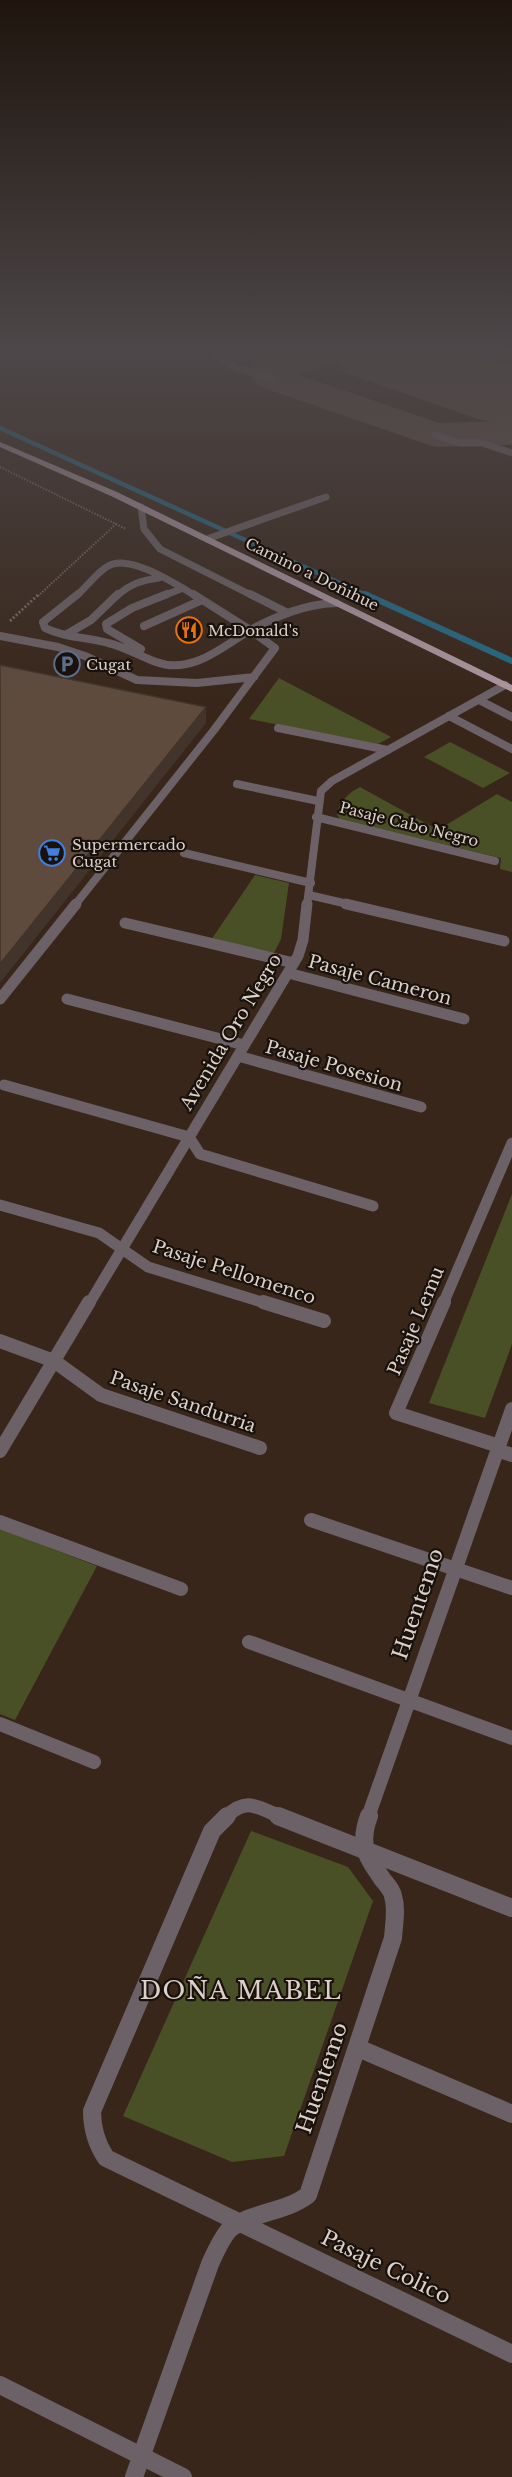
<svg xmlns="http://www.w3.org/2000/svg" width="512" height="2477" viewBox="0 0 512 2477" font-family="'Libre Baskerville',serif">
<rect width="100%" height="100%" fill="#38261a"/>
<path fill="#4a5025" d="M 279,678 L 391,737 L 378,744 L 249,719 Z
M 450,742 L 510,773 L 483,788 L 424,757 Z
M 360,787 L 438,830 L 497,794 L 512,802 L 512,872 L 500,869 L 501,858 L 340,819 L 337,815 C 338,803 349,792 360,787 Z
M 255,875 L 289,883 L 281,939 L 273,955 L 211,940 Z
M 512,1194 L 512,1344 L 485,1418 L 429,1403 Z
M 0,1529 L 97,1566 L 15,1720 L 0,1714 Z
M 251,1831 L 348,1867 L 373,1901 L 284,2156 L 232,2162 L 123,2116 Z"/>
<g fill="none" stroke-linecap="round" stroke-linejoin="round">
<path stroke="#236a86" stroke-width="4.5" d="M 0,428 L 368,596"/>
<path stroke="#236a86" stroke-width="6" d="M 365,594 L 512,661"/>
<path fill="#5e4e42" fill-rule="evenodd" d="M 284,354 L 342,354 L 337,362 L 296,374 L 439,423 L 512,421 L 512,445 L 435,447 L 258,386 L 248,373 L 257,362 Z"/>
<path fill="#5e4e42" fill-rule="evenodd" d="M 332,354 L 473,354 L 512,367 L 512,427 L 478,419 L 346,373 Z"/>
<path stroke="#78685e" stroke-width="2" stroke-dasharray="1.5 1.5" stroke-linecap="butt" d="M 0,467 L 126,529
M 38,596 L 116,524"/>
<path stroke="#78685e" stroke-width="3" stroke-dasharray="2 2" stroke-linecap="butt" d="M 10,621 L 39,594"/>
<path stroke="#6c6166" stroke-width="7" d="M 215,354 L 234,367 L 271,378
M 435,435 L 460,443 L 482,443 L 512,453
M 141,507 L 144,529 L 160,549 L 253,596
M 207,539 L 326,497
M 76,596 C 87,587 96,573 108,566 C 129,553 177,585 196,596
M 117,596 C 130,584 142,580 159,578
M 163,596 L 183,588"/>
<path stroke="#6c6166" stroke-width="8" d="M 78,594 L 43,622 L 45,628 C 65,638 87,637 108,643 C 125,647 140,656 156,662 C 191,675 221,648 250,630
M 193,594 L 250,630
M 250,594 L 288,613
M 144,626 L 202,600
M 250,630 C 277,616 305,604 336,603
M 67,634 L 91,620 L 118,594
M 0,636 L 58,647 L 85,656 L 137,680 L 197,683 L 254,677
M 141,649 L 107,629 L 106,624 L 132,608 L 167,594
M 479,700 L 512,717
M 449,716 L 512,749
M 75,905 L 214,730 L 275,648 L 250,630"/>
<path stroke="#6c6166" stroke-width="11" d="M 0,999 L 76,904"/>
<path stroke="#6c6166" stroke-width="8" d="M 278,728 L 388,750
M 237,784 L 318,801
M 316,817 L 495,861
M 184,853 L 311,883
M 309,895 L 352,905
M 307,905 L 321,791 L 332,781 L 505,685"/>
<path stroke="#6c6166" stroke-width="11" d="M 346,904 L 504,941
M 125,923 L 294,963
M 288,973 L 464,1019
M 67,999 L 244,1045
M 238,1056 L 421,1107
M 4,1085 L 189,1137 L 200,1154 L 373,1206
M 0,1205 L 99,1233 L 148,1267 L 268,1304
M 89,1304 L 298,956 L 303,940 L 307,904
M 443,1304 L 512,1143"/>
<path stroke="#6c6166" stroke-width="14" d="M 263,1302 L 324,1321
M 444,1302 L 396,1413 L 499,1446
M 0,1341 L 54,1361 L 101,1395 L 260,1448
M 497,1450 L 512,1455
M 0,1451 L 89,1302
M 311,1520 L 512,1588
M 0,1522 L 181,1589
M 249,1642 L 512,1738
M 0,1724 L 94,1762
M 226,1817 C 247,1796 258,1808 282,1817
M 368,1817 L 512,1409"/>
<path stroke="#6c6166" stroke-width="18" d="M 227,1816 L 212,1831 L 92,2111 C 92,2129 96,2143 106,2158 L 512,2354
M 278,1816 L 512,1908
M 358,2048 L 512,2114
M 0,2385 L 183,2477
M 134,2477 L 210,2264 C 215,2253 220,2241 228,2231 C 245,2213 285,2213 308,2195 L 393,1938 C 394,1924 397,1909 393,1896 C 392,1890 387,1885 383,1880 C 367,1857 358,1845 369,1816"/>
<path fill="#ad97a1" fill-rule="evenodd" d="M 0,442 L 117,492 L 512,685 L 512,692 L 111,496 L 0,447 Z"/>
</g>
<path fill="#42342b" d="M 206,707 L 206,723 L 0,983 L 0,964 Z"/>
<path fill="#5e4b3e" stroke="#42342b" stroke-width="1.5" d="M 0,665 L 206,707 L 0,964 Z"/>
<linearGradient id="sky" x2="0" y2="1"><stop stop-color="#1f150e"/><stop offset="0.5" stop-color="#4d4749"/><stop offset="1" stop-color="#4d4749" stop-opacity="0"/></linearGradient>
<rect width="512" height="701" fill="url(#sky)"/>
<defs>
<g id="restaurant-ring" transform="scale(1.35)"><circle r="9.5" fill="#19110c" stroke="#e8710a" stroke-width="1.5"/><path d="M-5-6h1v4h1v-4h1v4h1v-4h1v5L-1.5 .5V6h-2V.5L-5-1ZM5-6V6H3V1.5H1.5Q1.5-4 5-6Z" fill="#e8710a"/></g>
<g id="parking-ring" transform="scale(1.35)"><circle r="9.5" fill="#19110c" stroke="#5c6f8a" stroke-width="1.5"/><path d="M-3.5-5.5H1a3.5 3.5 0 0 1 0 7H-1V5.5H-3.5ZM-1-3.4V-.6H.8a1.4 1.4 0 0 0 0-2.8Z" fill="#5c6f8a"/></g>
<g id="supermarket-ring" transform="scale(1.35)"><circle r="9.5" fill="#19110c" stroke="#3f7fe0" stroke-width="1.5"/><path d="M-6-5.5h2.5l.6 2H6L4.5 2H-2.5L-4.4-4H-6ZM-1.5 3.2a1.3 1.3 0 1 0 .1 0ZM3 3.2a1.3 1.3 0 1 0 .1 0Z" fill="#3f7fe0"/></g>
</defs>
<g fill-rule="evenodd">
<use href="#restaurant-ring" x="189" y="630"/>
<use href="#parking-ring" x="67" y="664"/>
<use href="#supermarket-ring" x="52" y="853"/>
</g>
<g text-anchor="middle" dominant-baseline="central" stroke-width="4.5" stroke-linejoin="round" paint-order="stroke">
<g font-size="15" fill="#dcd0c8" stroke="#19110c">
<text transform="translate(312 574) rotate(26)">Camino a Doñihue</text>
<text transform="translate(409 824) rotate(14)">Pasaje Cabo Negro</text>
</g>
<g font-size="15" fill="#dcd0c8" stroke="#19110c" text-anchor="start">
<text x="208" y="630">McDonald's</text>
<text x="86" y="664">Cugat</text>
<text x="72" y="844">Supermercado<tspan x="72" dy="17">Cugat</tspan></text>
</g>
<g font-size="18" fill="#dcd0c8" stroke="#19110c">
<text transform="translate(380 980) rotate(15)">Pasaje Cameron</text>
<text transform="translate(231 1032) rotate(-59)">Avenida Oro Negro</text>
<text transform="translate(334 1066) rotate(16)">Pasaje Posesion</text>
<text transform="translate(234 1272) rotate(18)">Pasaje Pellomenco</text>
<text transform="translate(416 1321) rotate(-67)">Pasaje Lemu</text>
<text transform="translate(183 1402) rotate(19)">Pasaje Sandurria</text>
</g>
<g font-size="21" fill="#dcd0c8" stroke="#19110c">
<text transform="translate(418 1604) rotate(-71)">Huentemo</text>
<text transform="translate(322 2078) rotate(-71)">Huentemo</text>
<text transform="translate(386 2267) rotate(26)">Pasaje Colico</text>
</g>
<g font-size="24" letter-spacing="1.5" fill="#dcd0c8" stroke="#19110c">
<text x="241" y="1990">DOÑA MABEL</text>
</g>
</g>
</svg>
